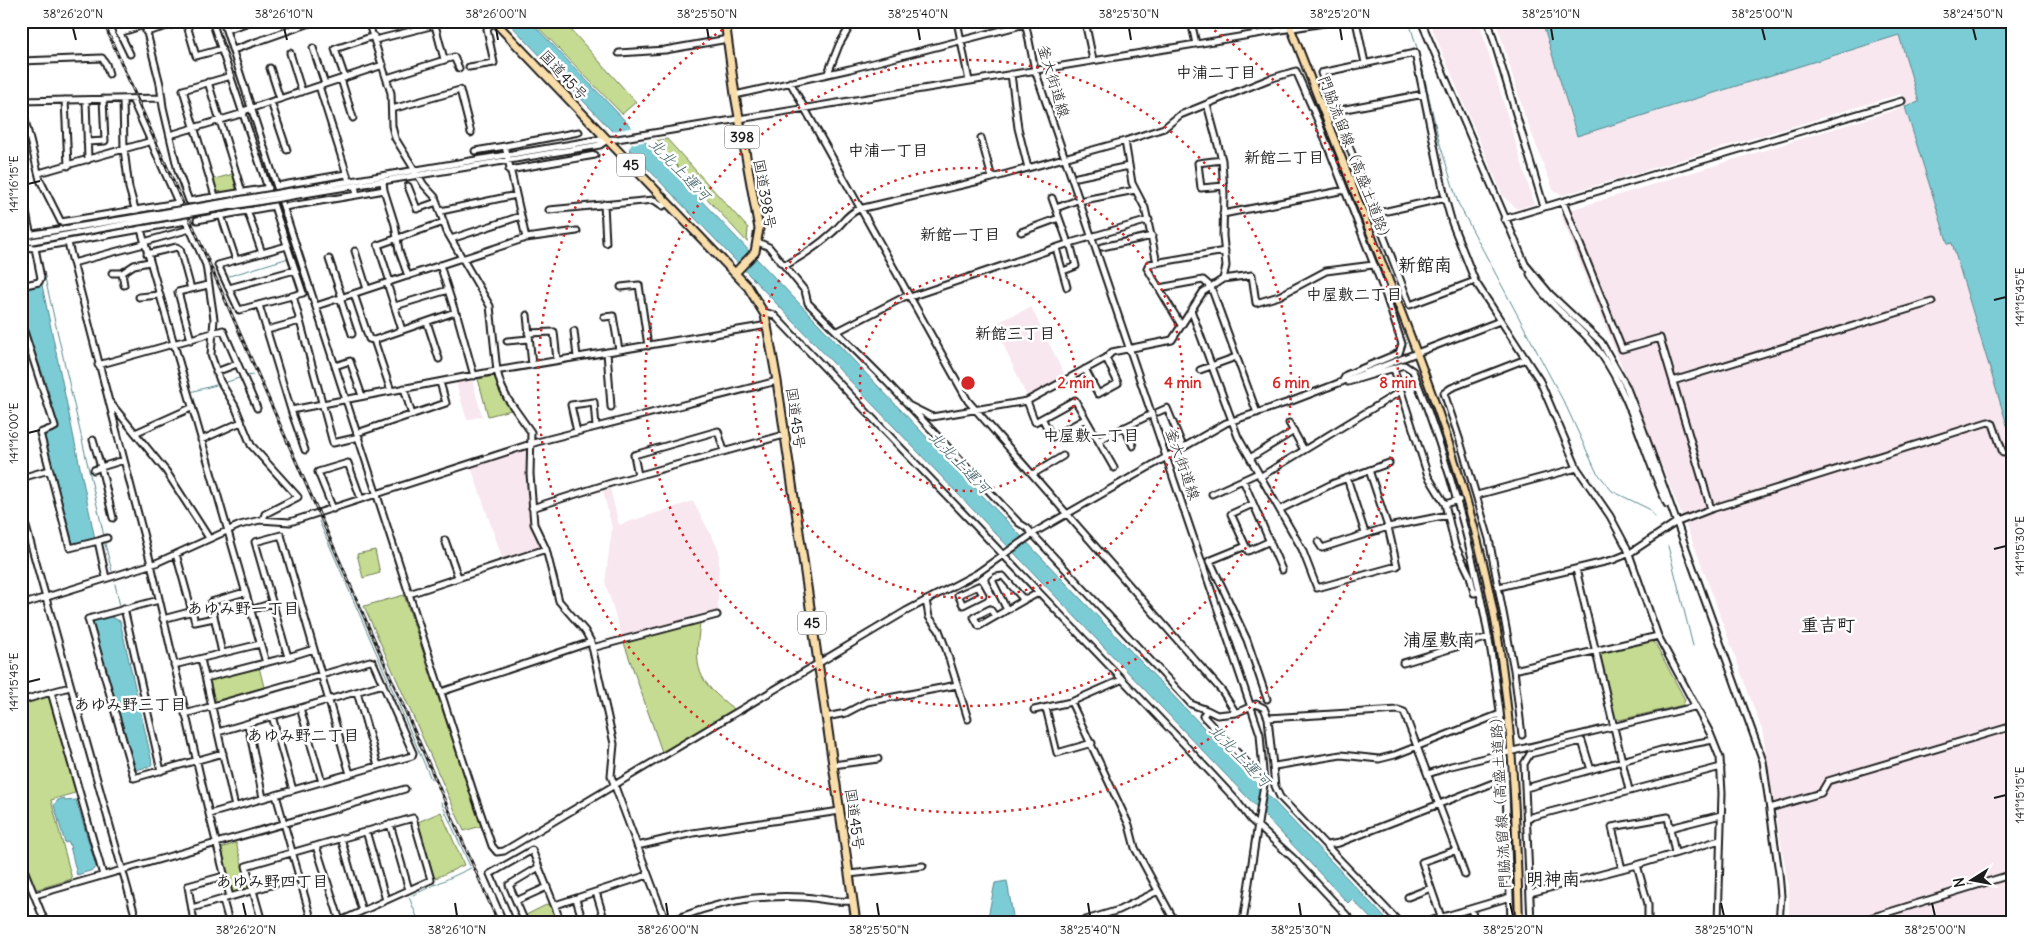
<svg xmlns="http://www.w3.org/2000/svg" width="2034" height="943" viewBox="0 0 2034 943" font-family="Delius,'Klee One',sans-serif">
<rect width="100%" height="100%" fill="#fff"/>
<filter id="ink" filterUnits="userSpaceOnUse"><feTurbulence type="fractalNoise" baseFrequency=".02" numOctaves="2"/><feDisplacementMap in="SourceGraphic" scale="10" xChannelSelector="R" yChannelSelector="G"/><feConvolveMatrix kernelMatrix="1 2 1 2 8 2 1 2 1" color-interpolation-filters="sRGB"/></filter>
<g filter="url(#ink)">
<path fill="#f8e7ee" d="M 1429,21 L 1479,21 L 1534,204 L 1517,209 L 1503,196 Z
M 1496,21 L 1542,21 L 1577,136 L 1899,34 L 1919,103 L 1905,107 L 1948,244 L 1952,242 L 2013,445 L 2013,922 L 1789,922 L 1789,890 L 1762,730 L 1699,558 L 1560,213 L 1905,107 L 1901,94 L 1563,195 L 1554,192 L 1525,116 Z
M 1031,307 L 1065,376 L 1027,397 L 994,324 Z
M 472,380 L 482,416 L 467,420 L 456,383 Z
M 528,449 L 528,511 L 533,534 L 542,548 L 503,560 L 471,467 Z
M 610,488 L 619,525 L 693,501 L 719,550 L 718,612 L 622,637 L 605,582 L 612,528 L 603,491 Z"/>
<path fill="#c4db91" stroke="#707c56" d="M 532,21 L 563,21 L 636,102 L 622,114 Z
M 667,139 L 748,228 L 747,242 L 654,141 Z
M 233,174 L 236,191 L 218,194 L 215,192 L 211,180 Z
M 494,376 L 500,393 L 511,410 L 488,416 L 478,379 Z
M 375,550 L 380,573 L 363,578 L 357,554 Z
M 404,595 L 481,826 L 464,831 L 364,606 Z
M 700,623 C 694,669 696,680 734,709 L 662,752 L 624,643 Z
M 1651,641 L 1655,643 L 1685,700 L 1683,705 L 1619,720 L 1614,717 L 1599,656 L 1601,653 Z
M 259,667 L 264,687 L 215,701 L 213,700 L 208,682 L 210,679 Z
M 48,695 L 51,696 L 78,792 L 51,800 L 72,879 L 38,889 L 34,888 L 21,852 L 21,703 Z
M 441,812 L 464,865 L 436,878 L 434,877 L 418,822 Z
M 236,843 L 249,888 L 248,890 L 231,893 L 219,850 L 221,848 Z
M 550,903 L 556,920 L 528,922 L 526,915 Z"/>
<path fill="#7cccd6" stroke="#56868c" d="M 507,21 L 530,21 L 1389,922 L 1374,922 L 1352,899 L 1348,903 Z
M 1542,21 L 2013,21 L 2013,445 L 1952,243 L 1948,244 L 1905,107 L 1919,102 L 1899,35 L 1577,136 Z
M 42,285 L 95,539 L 73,547 L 44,434 L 59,429 C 53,410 49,391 42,372 C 32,344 21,318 21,288 Z
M 109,616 L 120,621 L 152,762 L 151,766 L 136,770 L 92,624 L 94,620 Z
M 64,798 L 65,801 L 76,800 L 96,866 L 93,870 L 77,875 L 69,842 L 65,843 L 54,805 L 58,800 Z
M 1007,881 L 1014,922 L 987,922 L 995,883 Z"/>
<path fill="#fff" d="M 635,127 L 648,141 L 632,144 L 627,151 L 609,132 Z"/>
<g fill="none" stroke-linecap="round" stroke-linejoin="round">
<path stroke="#56868c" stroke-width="1" d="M 219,21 L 248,108
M 1411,28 L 1420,58 L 1439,141 L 1458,203 L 1567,408 L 1596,471 L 1612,491 L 1649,509 L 1655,517
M 249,112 L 275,191
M 21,173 L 32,220
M 278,200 L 289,231
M 40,256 L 104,536
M 226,277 L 289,258
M 246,376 L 253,375
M 224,383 L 242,377
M 190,392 L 220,384
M 367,473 L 373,491
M 319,521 L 431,779
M 104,540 L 112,571
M 1668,546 L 1693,646
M 115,584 L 120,606
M 122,613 L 156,763
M 441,802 L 470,866
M 413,895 L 471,868
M 409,897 L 419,922"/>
<g stroke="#1c1c1c" stroke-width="9">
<path id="minor" d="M 114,21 L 130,54
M 144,21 L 160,84 L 163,107 L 178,171 L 189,201 L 269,188
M 212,21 L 303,293 L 239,310 L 218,265 L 287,246
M 223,21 L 473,791 L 492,846 L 497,852 L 504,851 L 906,611 L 976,574 L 1037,531 L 1226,423 L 1292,401 L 1500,321
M 290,21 L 293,29
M 368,21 L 391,93 L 392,126 L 395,138 L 424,185 L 435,197 L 447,232 L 490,306 L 497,371 L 501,385 L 507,398 L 531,432 L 530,474 L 534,524 L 546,549 L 559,601 L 585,631 L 591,642 L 614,744 L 611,776 L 666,922
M 957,21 L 969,81
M 1025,21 L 1035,70 L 1260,734 L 1264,784 L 1243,922
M 1085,21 L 1093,60
M 1191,21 L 1196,44
M 1356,21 L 1365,63
M 1421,21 L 1526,266
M 1488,21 L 1544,207
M 186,22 L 196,56 L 222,49
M 226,30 L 252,21
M 146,32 L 186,21
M 119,33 L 144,25
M 375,40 L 435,25 L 444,59
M 313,48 L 325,84
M 233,50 L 316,21
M 290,53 L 302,92
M 619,53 L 665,50 L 728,39
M 21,61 L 102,58 L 106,64 L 109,74
M 469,67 L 494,63 L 487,29 L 493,21
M 270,68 L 280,99
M 828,73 L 839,45 L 853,21
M 1011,74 L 1018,128 L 1028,168
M 345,78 L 335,49 L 374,36
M 387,78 L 454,57 L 459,68
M 341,79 L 353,118
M 208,82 L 242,192
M 790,82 L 968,401 L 1222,691 L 1236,713 L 1256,704 L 1264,708 L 1268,718 L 1275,786 L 1280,797 L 1399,922
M 319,86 L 349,181
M 735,95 L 850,69 L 1037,21
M 123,99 L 124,149 L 129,188 L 266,663
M 132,99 L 206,265 L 214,319 L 211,355 L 220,381 L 235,406 L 251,445 L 298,497 L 265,514 L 263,520
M 65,100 L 68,166
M 86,100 L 88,160
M 21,101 L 162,98
M 271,102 L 287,150
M 21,104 L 40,180 L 61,222 L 178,203
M 392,109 L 460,90 L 471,133
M 243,111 L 383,65
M 1335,111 L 1424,94
M 170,135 L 244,113
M 981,138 L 992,178
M 1125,141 L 1132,183 L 1145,208 L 1157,263
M 87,142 L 105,141 L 103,99
M 475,151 L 505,146
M 1222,160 L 1198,163 L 1201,188 L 1224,186
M 509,170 L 595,155
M 39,173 L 152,141
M 1077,177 L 1129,166
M 383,182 L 384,190 L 395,225 L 399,251 L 408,276
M 277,186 L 346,174
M 408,186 L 417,209 L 437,202
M 285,192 L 596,140 L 617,139 L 1336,21
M 21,194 L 31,235
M 357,195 L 384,190
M 215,196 L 183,90 L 231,76
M 286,197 L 600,145 L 607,140
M 1052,198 L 1068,243
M 1084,200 L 1135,190
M 1563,202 L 1622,349 L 1660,338 L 1711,509
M 604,204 L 606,243
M 284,207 L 357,195 L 355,186
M 1056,208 L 1075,201
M 247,210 L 262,253
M 549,210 L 654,200 L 663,206 L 667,202
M 441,211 L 516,195
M 1223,214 L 1345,190
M 1374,214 L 1445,198
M 221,215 L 236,260
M 1504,219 L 1902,101
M 197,220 L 274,206
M 21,230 L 29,227
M 1021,232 L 1059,218
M 21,236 L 132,218
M 526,238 L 505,146 L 579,132
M 451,239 L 521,216
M 144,242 L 190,229
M 758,242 L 769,247 L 805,291 L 808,303 L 884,379 L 1019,523 L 1027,528 L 1191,704 L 1207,710 L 1203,716 L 1251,767
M 21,243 L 133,223
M 68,243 L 151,564 L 209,814 L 230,897
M 21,247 L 35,248 L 186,221
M 1102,247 L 1152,236
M 1056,248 L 1067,287
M 355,251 L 367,289
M 147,254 L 177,247 L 180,249 L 191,289
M 329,259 L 342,298
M 462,259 L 526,238 L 577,231
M 780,262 L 788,264 C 804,255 820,244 833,232 C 843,223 847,214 859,209 L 992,178 L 1125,141 L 1164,128 L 1180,115 L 1207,104 L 1269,79 L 1296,71 L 1318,121 L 1385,293 L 1402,344 L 1399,353 L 1346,375 L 1342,382
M 73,263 L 144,244
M 1525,264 L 1550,294 L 1601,342 L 1626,386 L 1644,432 L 1763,761 L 1779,873 L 1781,896 L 1779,922
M 1063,271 L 1076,266 L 1070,243
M 112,273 L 122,273
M 1530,274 C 1547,306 1580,324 1601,354 C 1632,398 1644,455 1667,504
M 1223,279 L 1252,275 L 1256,303 L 1279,296 L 1326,271 L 1373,265
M 1475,281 L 1410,305 L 1321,73 L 1415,53 L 1445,198 L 1452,223 L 1475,281 L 1540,381 L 1577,468 L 1610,516 L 1627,548 L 1658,636 L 1710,733 L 1720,758 L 1722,793 L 1718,922
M 390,282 L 378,245 L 444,222
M 387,283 L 402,330
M 124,285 L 122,273 L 134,265 L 149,262
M 21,286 L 39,282 L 41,278 L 35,248
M 621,287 L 639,285 L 648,346
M 229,288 L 295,270
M 1159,288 L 1203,280 L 1211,287 L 1257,413
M 354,294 L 369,339 L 374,340 L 455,312 L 440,265
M 139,297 L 159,295
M 910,297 L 1070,243 L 1149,220
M 340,298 L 352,334
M 259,305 L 291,410
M 316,306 L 462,258
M 395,306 L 448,290
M 1191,310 L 1238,437 L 1302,549 L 1317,588 L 1397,566 L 1388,527 L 1369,470
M 764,312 L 774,315 L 1183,743 L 1236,800 L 1251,820 L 1293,858 L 1353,922
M 457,315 L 474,376
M 527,315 L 532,365
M 604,317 L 613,316 L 619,350
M 300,321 L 333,443 L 359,437
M 21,322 L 55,427 L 40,433 L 70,548 L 98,541 L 106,578
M 427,322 L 439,359
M 1181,325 L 1147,268 L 1149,264 L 1225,251
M 267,330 L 300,321 L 293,296
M 574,331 L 577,357
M 838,331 L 908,295
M 528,333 L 554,332 L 557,360
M 191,340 L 178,292 L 208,285
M 374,340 L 391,391
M 507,341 L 529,339
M 607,352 L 611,407
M 98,365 L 223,330 L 257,408
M 335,366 L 350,361 L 362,396
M 1085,369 L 1098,394 L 1118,383 L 1106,358
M 1394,369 L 1428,476 L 1445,504 L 1455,545 L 1470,576 L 1474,593 L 1480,592
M 1200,370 L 1236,357
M 216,372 L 237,364
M 1673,381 L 1932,302
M 1348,382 L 1404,365 L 1413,371 C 1460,490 1489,609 1503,737
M 404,388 L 412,415
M 109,401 L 166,471 L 209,538
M 1027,401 L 1035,422 L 1075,400 L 1114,468
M 910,406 L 932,417 L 1027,401 L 1106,358 L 1112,352 L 1172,340 L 1203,292 L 1223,279 L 1226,266 L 1223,236 L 1224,194 L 1222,160 L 1207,104
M 1158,412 L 1167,408 L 1183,447
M 1042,418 L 1052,437 L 1085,419
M 1289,423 L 1304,450
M 1124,427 L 1133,446
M 577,432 L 571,405 L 594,402 L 596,427
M 135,433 L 191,408
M 357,433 L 446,403 L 440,382
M 93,440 L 101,467 L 94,470
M 201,440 L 241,422
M 1099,440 L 1152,414
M 305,450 L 291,410 L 501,370 L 768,325
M 1250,458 L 1294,431
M 1033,474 L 1063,456
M 638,475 L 634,455 L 718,431 L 724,451
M 1260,477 L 1401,391
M 21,478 L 49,470
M 1347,478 L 1365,533
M 1243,480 L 1282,570
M 1212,494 L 1258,473
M 1477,495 L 1577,468
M 1253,504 L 1231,514 L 1248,551 L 1270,541
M 1445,504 L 1459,500
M 532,508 L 611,483 L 784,435
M 21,509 L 137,922
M 333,509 L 318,472 L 348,463 L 361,499
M 1281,509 L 1334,483 L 1389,463
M 113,518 L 101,467 L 124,460
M 445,540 L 458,577
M 98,541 L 107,538
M 1318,542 L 1322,548 L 1388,527 L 1448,515
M 176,554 L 195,622 L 214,618
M 1209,561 L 1246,546
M 1210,561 L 1247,640 L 1267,699
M 1576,569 L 1629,790
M 978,586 L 983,595 L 963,605 L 958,595 Z
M 1499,587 L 1613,560 L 1630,553 L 1675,523 L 1711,509 L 1988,422 L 1993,424 L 2003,453
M 409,594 L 546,549
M 1024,598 L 1029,598 L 1038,593
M 159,600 L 88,619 L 134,778 L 223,753
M 926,600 L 929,617 L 939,630 L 946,649 L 968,719
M 21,605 L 156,563 L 240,525 L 260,520 L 290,522 L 537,442 L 777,381
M 124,608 L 161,771
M 250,610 L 273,603
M 995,616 L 990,609 L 974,617 L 979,626 L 1024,600 L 1003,576 L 996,577 L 992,580 L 1007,610
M 163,619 L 193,611
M 592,648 L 717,615
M 314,649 L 288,657 L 255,542 L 281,535 L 350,774
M 222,653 L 211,602 L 245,592
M 201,659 L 235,807
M 1403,663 L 1489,637
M 174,665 L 260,644
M 1514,670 L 1658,636
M 206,678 L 288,657
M 70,687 L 51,692 L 103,875
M 357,692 L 378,766
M 441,692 L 591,642
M 21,701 L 51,692
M 1071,702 L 1129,825 L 1135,848 L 1175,922
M 300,708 L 322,782
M 1046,708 L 1057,753 L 1092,743
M 1034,710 L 1071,702 L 1121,680
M 1207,710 L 1217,715 L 1236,713
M 185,714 L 370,661 L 373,662 L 413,753 L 412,756 L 209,814
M 272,716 L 293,790
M 826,717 L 846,713 L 867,702 L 957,685
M 1268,718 L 1398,710 L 1404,712 L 1456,850
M 248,724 L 263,798
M 218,732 L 383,684
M 1522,735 L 1514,670 L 1489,539 L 1460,441 L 1444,393 L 1451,388 L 1526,359
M 833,765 L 878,759
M 1275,766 L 1341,755 L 1379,759 L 1395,755 L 1500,714
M 1505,766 L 1511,922
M 1428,774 L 1451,766 L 1694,707
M 1526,788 L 1661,750 L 1713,740
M 276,795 L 312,922
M 1770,808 L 1821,793 L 1828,781 L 2013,726
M 1527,818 L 1721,767
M 390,824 L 409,890
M 1670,828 L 1675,853
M 366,831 L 386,900
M 341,838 L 362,911
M 1327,845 L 1339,843 L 1506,778
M 316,846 L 340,921
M 637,846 L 693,833 L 840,811
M 21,862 L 45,922
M 1637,865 L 1648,904 L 1648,922
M 1622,869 L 1612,827 L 1668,817 L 1670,828 L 1721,815
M 849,874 L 923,866
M 1431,888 L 1422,862 L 1456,850 L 1465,875
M 596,892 L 605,922
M 1530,893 L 1637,865 L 1720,840
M 35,895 L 405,789
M 1408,897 L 1431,888 L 1441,917
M 576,899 L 583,922
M 223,900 L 229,922
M 516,901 L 547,887
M 555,905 L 648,875
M 192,908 L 299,877
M 1471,909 L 1475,922
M 194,922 L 188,886 L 224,876
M 262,922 L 246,866 L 413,818 L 431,880 L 338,922
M 511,922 L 490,874 L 532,850 L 561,922
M 525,922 L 509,885 L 539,867
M 669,922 C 713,903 755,894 803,897 C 820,898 836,903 853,901
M 1079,922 L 1119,910 L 1158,891
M 1426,922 L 1510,897
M 1531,922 L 1524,764 L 1530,754 L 1582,741 L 1591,770
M 1857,922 L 2013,874"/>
</g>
<g stroke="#1c1c1c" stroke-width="10">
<path id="major" d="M 1288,21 C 1320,102 1351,182 1382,263 C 1425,371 1466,479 1490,594 C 1512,702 1516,811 1519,922"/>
</g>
<g stroke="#1c1c1c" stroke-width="11">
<path id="highway" d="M 494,21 L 748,287 L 765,315 L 777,381 L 856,922
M 725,21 L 735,95 L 759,229 L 755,252 L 735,273"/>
</g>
<use href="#minor" stroke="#fff" stroke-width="5"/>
<use href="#major" stroke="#f9ddab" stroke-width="6"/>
<use href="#highway" stroke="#f9ddab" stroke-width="7"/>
<g stroke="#1c1c1c" stroke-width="3">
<path id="rail" d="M 103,21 L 498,922"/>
</g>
<use href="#rail" stroke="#fff" stroke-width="1" stroke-dasharray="4" stroke-linecap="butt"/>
<g stroke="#1c1c1c" stroke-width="9" stroke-linecap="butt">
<path id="minor-bridge" d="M 132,218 L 285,192
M 133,223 L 286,197"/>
</g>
<use href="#minor-bridge" stroke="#fff" stroke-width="5"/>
</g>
</g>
<path fill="none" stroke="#1c1c1c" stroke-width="2" d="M 73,28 L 76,40M 284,28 L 287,40M 496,28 L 498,40M 707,28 L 709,40M 918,28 L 920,40M 1129,28 L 1131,40M 1340,28 L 1342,40M 1551,28 L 1553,40M 1762,28 L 1765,40M 1973,28 L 1976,40M 28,184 L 40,181M 1994,300 L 2006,297M 28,433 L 40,430M 1994,549 L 2006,546M 28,682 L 40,679M 1994,798 L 2006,795M 243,903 L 246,916M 455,903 L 457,916M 666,903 L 668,916M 877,903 L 879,916M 1088,903 L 1090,916M 1299,903 L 1301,916M 1510,903 L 1513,916M 1721,903 L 1724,916M 1932,903 L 1935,916"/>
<g fill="none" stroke="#d62828" stroke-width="2.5" stroke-dasharray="2.5 5">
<circle cx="968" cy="383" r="108"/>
<circle cx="968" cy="383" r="215"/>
<circle cx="968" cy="383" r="323"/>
<path d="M1202 22A430 430 0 1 1 734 22"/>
</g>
<g text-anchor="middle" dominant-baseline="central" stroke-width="5" stroke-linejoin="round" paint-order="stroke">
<g fill="#fff" stroke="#606060" stroke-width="1">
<rect x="724.5" y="125.5" width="35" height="23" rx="4"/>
<rect x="617" y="153.5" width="28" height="23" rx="4"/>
<rect x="798" y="611.5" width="28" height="23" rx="4"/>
</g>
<g font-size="14" font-weight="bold" fill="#1c1c1c">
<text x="742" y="137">398</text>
<text x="631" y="165">45</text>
<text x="812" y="623">45</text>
</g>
<g font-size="15" fill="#1c1c1c" stroke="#fff">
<text transform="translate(564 75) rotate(47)">国道45号</text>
<text transform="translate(1054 81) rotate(73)">釜大街道線</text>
<text transform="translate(1356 160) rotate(69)">門脇流留線（高盛土道路）</text>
<text transform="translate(765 194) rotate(80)">国道398号</text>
<text transform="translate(796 418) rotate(82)">国道45号</text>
<text transform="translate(1183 464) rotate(71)">釜大街道線</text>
<text transform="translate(1500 799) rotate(-93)">門脇流留線（高盛土道路）</text>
<text transform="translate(855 819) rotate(82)">国道45号</text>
</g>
<g font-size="16" font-weight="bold" fill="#1c1c1c" stroke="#fff">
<text x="1216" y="72">中浦二丁目</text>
<text x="888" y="150">中浦一丁目</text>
<text x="1284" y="157">新館二丁目</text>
<text x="960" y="234">新館一丁目</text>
<text x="1354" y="294">中屋敷二丁目</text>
<text x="1015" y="333">新館三丁目</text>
<text x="1091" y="435">中屋敷一丁目</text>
<text x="243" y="608">あゆみ野一丁目</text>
<text x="130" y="704">あゆみ野三丁目</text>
<text x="303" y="735">あゆみ野二丁目</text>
<text x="272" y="881">あゆみ野四丁目</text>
</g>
<g font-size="16" font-style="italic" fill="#426266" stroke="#fff">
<text transform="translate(680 169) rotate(46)">北北上運河</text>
<text transform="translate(960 462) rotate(46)">北北上運河</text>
<text transform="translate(1240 755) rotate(46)">北北上運河</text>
</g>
<g font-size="18" font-weight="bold" fill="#1c1c1c" stroke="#fff">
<text x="1425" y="264">新館南</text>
<text x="1828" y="624">重吉町</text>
<text x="1439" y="639">浦屋敷南</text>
<text x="1553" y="878">明神南</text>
</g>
</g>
<circle cx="968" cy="383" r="8" fill="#d62828" stroke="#fff" stroke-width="2.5"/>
<g font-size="15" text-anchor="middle" font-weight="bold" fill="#d62828" stroke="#fff" stroke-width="5" stroke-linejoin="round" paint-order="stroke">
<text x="1076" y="388">2 min</text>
<text x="1183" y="388">4 min</text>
<text x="1291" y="388">6 min</text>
<text x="1398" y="388">8 min</text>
</g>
<rect width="2034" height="943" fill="none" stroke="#fff" stroke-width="55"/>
<g transform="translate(1972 880) rotate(259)" stroke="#ffffff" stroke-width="4" paint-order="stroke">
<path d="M0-4L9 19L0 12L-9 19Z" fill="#1c1c1c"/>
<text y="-8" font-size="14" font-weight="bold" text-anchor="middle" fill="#1c1c1c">N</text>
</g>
<rect x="28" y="28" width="1978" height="888" fill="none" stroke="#1c1c1c" stroke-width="2"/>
<g font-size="12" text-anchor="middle" fill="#1c1c1c">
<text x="73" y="18">38°26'20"N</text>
<text x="284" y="18">38°26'10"N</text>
<text x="496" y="18">38°26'00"N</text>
<text x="707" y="18">38°25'50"N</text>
<text x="918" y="18">38°25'40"N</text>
<text x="1129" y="18">38°25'30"N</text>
<text x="1340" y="18">38°25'20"N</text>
<text x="1551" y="18">38°25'10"N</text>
<text x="1762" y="18">38°25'00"N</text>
<text x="1973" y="18">38°24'50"N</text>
<text transform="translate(14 184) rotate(-90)" y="4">141°16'15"E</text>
<text transform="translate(2020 297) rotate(-90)" y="4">141°15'45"E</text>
<text transform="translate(14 433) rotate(-90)" y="4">141°16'00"E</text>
<text transform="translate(2020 546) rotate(-90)" y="4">141°15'30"E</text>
<text transform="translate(14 682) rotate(-90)" y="4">141°15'45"E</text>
<text transform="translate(2020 795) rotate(-90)" y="4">141°15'15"E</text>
<text x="246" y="934">38°26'20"N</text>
<text x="457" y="934">38°26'10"N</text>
<text x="668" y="934">38°26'00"N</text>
<text x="879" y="934">38°25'50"N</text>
<text x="1090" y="934">38°25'40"N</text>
<text x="1301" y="934">38°25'30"N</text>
<text x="1513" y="934">38°25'20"N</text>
<text x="1724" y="934">38°25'10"N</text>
<text x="1935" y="934">38°25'00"N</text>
</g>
</svg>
